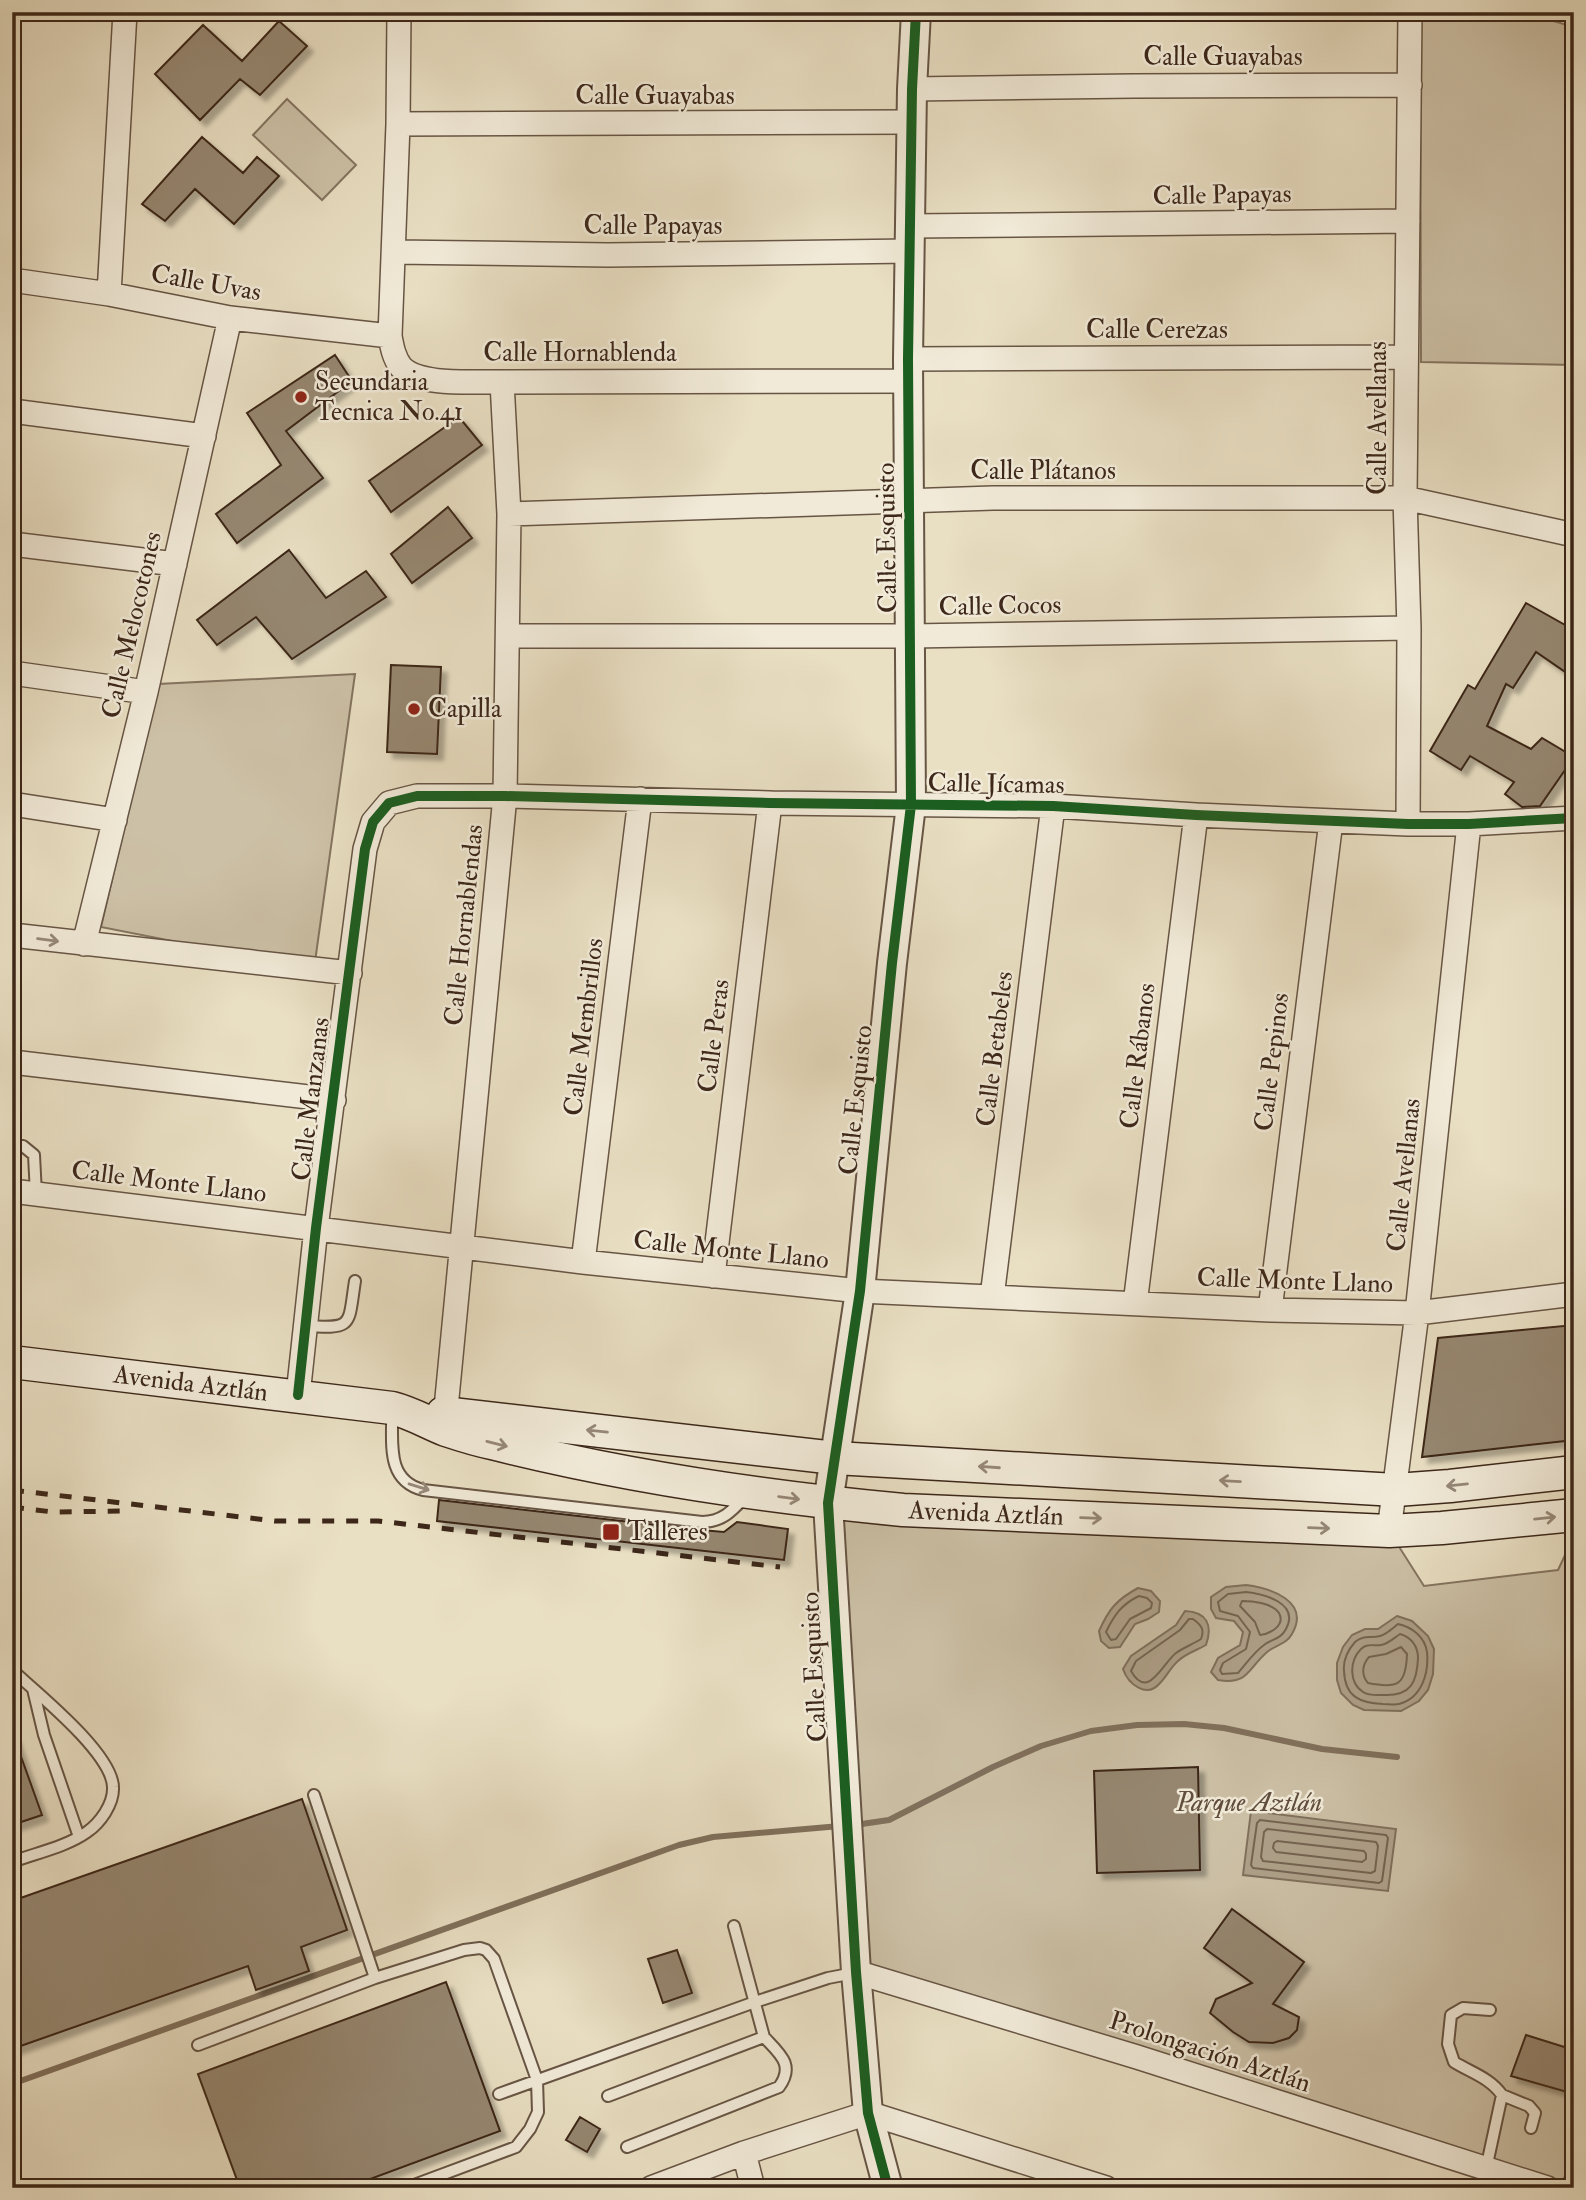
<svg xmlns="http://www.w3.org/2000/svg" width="1586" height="2200" viewBox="0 0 1586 2200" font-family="'IM FELL Double Pica',serif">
<defs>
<filter id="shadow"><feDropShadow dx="6" dy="6" stdDeviation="2" flood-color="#0004"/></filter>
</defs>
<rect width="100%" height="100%" fill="#e9dfc3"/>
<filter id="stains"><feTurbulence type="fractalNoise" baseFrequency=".00286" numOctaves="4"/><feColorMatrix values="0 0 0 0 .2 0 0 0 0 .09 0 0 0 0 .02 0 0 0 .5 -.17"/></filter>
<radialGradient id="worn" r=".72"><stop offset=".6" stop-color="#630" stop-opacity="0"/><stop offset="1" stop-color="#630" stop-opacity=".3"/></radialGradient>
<path fill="#ccc0a6" stroke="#847460" stroke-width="2" d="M 1420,12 L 1522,12 L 1574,27 L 1574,365 L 1421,362 Z
M 287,99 L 356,165 L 322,200 L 253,135 Z
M 355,674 L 314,969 L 101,927 L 158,684 Z
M 828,1503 L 1389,1531 L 1424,1586 L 1558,1570 L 1574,1536 L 1574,2147 L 1561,2188 L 1547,2188 L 856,1972 Z"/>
<path fill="#aea089" stroke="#80705c" stroke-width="2" d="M 1246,1585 C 1270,1588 1311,1601 1292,1634 C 1286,1645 1274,1645 1266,1653 C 1247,1670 1248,1685 1218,1680 L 1211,1672 L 1218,1658 L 1240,1645 L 1243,1632 L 1234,1621 L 1216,1618 L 1211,1609 L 1211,1597 L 1226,1587 Z
M 1138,1588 L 1151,1591 L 1160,1601 L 1159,1612 L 1148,1619 L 1135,1624 L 1120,1647 L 1109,1648 L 1101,1641 L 1099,1631 C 1109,1609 1116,1600 1138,1588 Z
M 1185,1611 C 1207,1612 1213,1625 1206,1645 C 1197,1650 1185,1654 1178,1661 C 1170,1668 1167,1676 1160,1683 C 1147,1699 1128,1684 1123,1669 L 1131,1656 L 1176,1625 Z
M 1397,1616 L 1412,1621 L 1428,1636 L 1434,1649 L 1433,1674 L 1428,1690 L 1419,1701 L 1401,1711 L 1364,1710 L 1353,1705 L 1341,1693 L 1337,1680 L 1337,1663 L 1343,1647 L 1352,1635 L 1365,1629 L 1378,1629 Z
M 1251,1811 L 1396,1829 L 1388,1891 L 1243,1875 Z"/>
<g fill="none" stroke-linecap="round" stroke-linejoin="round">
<path stroke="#756451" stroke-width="2" d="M 1246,1592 C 1264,1594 1300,1603 1286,1629 C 1281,1639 1272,1639 1264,1645 C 1254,1652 1246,1664 1238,1673 L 1222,1674 L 1220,1670 L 1223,1663 L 1246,1649 L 1250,1632 L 1238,1616 L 1220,1611 L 1218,1602 L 1228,1594 Z
M 1139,1596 L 1147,1598 L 1152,1603 L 1151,1608 L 1130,1619 L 1116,1639 L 1111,1640 L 1106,1632 C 1114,1615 1122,1604 1139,1596 Z
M 1242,1601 C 1253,1601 1272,1603 1279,1613 C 1286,1626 1269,1634 1260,1635 L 1255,1622 L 1240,1606 Z
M 1189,1619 L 1193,1619 C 1201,1625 1205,1629 1201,1639 C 1193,1644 1183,1648 1176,1653 C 1162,1664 1148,1701 1131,1671 L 1136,1661 L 1180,1630 Z
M 1398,1624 C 1412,1627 1425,1637 1427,1652 C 1429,1673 1422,1698 1399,1704 C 1395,1705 1388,1704 1383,1704 C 1360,1703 1345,1697 1344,1671 C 1343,1661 1348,1650 1355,1642 C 1364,1634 1371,1639 1380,1636 C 1387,1634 1393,1628 1398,1624 Z
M 1400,1634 C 1411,1637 1418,1646 1418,1658 C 1417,1682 1411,1696 1384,1695 C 1377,1695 1369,1696 1363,1692 C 1349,1683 1349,1661 1361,1649 C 1367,1643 1373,1646 1381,1645 C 1388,1644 1394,1638 1400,1634 Z
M 1401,1647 L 1407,1654 C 1406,1685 1398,1689 1368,1683 C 1361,1675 1362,1665 1369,1657 L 1386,1654 Z
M 1260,1820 L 1386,1835 L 1388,1838 L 1382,1881 L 1379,1883 L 1253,1868 L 1251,1865 L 1257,1823 Z
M 1267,1829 L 1376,1842 L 1378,1846 L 1375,1871 L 1371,1873 L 1263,1861 L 1261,1857 L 1264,1832 Z
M 1277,1841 L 1364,1851 L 1366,1854 L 1366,1859 L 1362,1862 L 1276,1852 L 1273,1848 L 1274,1843 Z"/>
<path stroke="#80705c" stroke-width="6" d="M 855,1825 L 889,1820 L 993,1767 L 1041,1746 L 1091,1731 L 1137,1725 L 1184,1724 L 1224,1728 L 1322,1749 L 1397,1757
M 12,2084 L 679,1845 L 713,1837 L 840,1826"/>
</g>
<path fill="#968771" stroke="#3c2719" stroke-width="2" filter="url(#shadow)" d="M 279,21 L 307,46 L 260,95 L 240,79 L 200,120 L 155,74 L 203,25 L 242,61 Z
M 202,137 L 243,173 L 257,157 L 279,176 L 234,224 L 195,189 L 165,221 L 142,204 Z
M 335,355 L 352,381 L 286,431 L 323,478 L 237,543 L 216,514 L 281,465 L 247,413 Z
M 459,417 L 482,445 L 391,512 L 369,481 Z
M 448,507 L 472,538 L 412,583 L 391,554 Z
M 289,550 L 326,598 L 366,571 L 386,597 L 292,659 L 256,617 L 217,645 L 197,620 Z
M 1526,603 L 1574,630 L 1574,678 L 1536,652 L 1513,688 L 1506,684 L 1487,726 L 1531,749 L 1542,738 L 1574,757 L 1540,806 L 1522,807 L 1505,794 L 1514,782 L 1470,756 L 1461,770 L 1430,751 L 1468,685 L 1475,689 Z
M 391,665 L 441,667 L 437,754 L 387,752 Z
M 1574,1325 L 1574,1440 L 1422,1457 L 1438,1338 Z
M 439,1500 L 701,1530 L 724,1532 L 737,1522 L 788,1529 L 784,1560 L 437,1521 Z
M 14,1737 L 42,1815 L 12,1825 L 12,1738 Z
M 1198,1767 L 1200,1870 L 1097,1873 L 1094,1771 Z
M 302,1799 L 347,1930 L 301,1947 L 309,1971 L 256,1990 L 248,1966 L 12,2049 L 12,1901 Z
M 1232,1909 L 1304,1962 L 1273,2004 L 1299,2017 L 1297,2030 L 1289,2038 L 1273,2043 L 1249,2042 L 1233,2032 L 1210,2013 L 1216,1999 L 1252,1983 L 1204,1948 Z
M 677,1950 L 692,1993 L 663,2003 L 648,1959 Z
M 446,1982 L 500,2131 L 346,2188 L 240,2188 L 198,2074 Z
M 1526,2035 L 1574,2050 L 1574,2094 L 1511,2076 Z
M 580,2117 L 600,2129 L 587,2152 L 566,2140 Z"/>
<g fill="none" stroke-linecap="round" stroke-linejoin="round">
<g stroke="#675544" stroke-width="14">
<path id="service" d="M 12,1147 L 23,1146 L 34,1155 L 36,1194
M 306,1326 C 354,1329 348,1326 355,1281
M 392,1410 C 393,1442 385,1480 423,1490 L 702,1522 C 722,1522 732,1511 745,1497
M 12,1670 C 37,1693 112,1753 113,1787 C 114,1804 100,1823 87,1832 C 66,1847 36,1853 12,1862
M 33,1689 L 44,1735 L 79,1837
M 314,1795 L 375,1978
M 198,2045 L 375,1978 L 464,1950 L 480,1948 L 486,1950 L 494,1959 L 537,2080 L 538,2112 L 530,2129 L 516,2147 L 406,2188
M 499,2094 L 755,2002 L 828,1978 L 854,1973
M 1502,2095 L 1529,2106 L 1535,2113 L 1531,2128
M 608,2096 L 764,2037 L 734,1926
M 627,2147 L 779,2087 C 795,2065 780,2054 764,2037
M 1486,2169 L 1502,2095 C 1490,2078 1472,2073 1454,2062 L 1448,2044 L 1451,2015 L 1463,2008 L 1490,2010"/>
</g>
<g stroke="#675544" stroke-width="26">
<path id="minor" d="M 399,12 L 398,124 L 390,336 C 392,347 394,358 401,367 C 420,387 476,381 502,382 L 908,381
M 912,89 L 1134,86 L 1410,85
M 398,124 L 912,122
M 911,226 L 1408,221
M 395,252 L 608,255 L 911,251
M 12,280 L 109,294 L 230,318 L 390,336
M 109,294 L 125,12
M 908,359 L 1406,357
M 12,411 L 204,436
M 509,514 L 993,498 L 1405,498 L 1574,535
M 12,544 L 175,564
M 508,636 L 911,636 L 1409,628
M 12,673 L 146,692
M 12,804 L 115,820
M 1408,824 L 1409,628 L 1405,498 L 1410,12
M 12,935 L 350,973
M 84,944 L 146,692 L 230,318
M 12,1062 L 334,1100
M 12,1191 L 583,1262 L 860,1291 L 1270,1310 L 1417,1313 L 1574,1294
M 583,1262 L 640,799
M 713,1276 L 770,803
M 992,1297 L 1053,806
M 1135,1304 L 1196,815
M 1270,1310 L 1331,821
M 298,1395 L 316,1228 L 365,849 L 373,822 L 389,803 L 417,796 L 505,796 L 770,803 L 1053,806 L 1196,815 L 1408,824 L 1469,824 L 1574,818
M 444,1429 L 505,796 L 509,514 L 502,382
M 1389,1531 L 1417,1313 L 1469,824
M 856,1972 L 1137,2057 L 1547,2188
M 744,2153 L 753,2188
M 651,2188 L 744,2153 L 868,2113 L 1106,2188"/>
</g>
<g stroke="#675544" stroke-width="32">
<path id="tertiary" d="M 888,2188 L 868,2113 L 856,1972 L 828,1503 L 860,1291 L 892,963 L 911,805 L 908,359 L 912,89 L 916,12"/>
</g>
<g stroke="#3c2719" stroke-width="35">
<g id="secondary">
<path id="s1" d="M 12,1362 L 392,1408 C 412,1413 428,1423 446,1430 C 461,1435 477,1440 492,1443 C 627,1477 765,1497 903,1510 L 1389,1531 L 1442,1528 L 1574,1515"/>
<path d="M 443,1413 L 835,1458 L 1396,1490 L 1450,1486 L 1574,1472"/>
</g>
</g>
<path stroke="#3c2719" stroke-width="3.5" stroke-dasharray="2 3.5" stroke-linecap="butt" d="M 1573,1876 L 1574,1868"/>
<use href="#service" stroke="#f1ead8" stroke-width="10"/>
<use href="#minor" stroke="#f1ead8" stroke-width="23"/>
<use href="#tertiary" stroke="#f1ead8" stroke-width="28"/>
<use href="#secondary" stroke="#f1ead8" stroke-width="32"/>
<path stroke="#3c2719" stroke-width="5" stroke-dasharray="12 12" stroke-linecap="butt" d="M 12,1490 L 275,1521 L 378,1521 L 780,1567
M 12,1507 L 53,1512 L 127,1511"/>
<g stroke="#f1ead8" stroke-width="15">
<path id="cycleway" d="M 298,1395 L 316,1228 L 365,849 L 373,822 L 389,803 L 417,796 L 505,796 L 770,803 L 1053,806 L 1196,815 L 1408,824 L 1469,824 L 1574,818
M 888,2188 L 868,2113 L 856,1972 L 828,1503 L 860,1291 L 892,963 L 911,805 L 908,359 L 912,89 L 916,12"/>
</g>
<use href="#cycleway" stroke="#1b5e20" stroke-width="10"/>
</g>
<defs><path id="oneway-shaft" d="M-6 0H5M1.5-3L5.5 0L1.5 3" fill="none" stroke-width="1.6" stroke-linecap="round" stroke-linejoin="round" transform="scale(1.75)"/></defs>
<g stroke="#968878">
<use href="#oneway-shaft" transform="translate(48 940) rotate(7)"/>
<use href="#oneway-shaft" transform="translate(597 1431) rotate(-174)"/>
<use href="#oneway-shaft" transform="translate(497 1444) rotate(14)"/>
<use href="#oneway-shaft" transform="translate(989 1467) rotate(-176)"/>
<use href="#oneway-shaft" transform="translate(1230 1481) rotate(-177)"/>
<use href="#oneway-shaft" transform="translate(1457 1485) rotate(174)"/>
<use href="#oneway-shaft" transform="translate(419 1487) rotate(17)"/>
<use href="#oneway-shaft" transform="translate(789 1498) rotate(8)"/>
<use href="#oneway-shaft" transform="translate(1091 1518) rotate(2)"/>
<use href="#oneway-shaft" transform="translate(1545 1518) rotate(-6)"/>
<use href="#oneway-shaft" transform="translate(1319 1528) rotate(2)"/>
</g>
<g fill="#8f2418" stroke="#f1ead8" stroke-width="2.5">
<circle cx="301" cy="397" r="7"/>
<circle cx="414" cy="709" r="7"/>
<rect x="602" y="1523" width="18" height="18" rx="3.5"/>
</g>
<g text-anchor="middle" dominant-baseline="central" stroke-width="5" stroke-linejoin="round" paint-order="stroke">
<g font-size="26" fill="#3c2719" stroke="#f1ead8">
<text x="1223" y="57">Calle Guayabas</text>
<text x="655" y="96">Calle Guayabas</text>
<text transform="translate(1222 195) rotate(-1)">Calle Papayas</text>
<text x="653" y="226">Calle Papayas</text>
<text transform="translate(206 283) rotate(10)">Calle Uvas</text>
<text x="1157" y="330">Calle Cerezas</text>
<text x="580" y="353">Calle Hornablenda</text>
<text transform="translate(1378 418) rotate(-90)">Calle Avellanas</text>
<text x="1043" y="471">Calle Plátanos</text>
<text transform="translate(887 538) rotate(-91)">Calle Esquisto</text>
<text transform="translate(1000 606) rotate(-1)">Calle Cocos</text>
<text transform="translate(132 625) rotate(-77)">Calle Melocotones</text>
<text transform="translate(996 784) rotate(1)">Calle Jícamas</text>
<text transform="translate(464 925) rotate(-84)">Calle Hornablendas</text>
<text transform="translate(584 1027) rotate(-83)">Calle Membrillos</text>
<text transform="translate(714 1036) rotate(-83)">Calle Peras</text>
<text transform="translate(995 1049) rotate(-83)">Calle Betabeles</text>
<text transform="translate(1138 1056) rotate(-83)">Calle Rábanos</text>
<text transform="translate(1272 1062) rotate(-83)">Calle Pepinos</text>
<text transform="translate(311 1099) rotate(-83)">Calle Manzanas</text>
<text transform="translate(856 1100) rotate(-84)">Calle Esquisto</text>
<text transform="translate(1404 1175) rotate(-84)">Calle Avellanas</text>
<text transform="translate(169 1182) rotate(7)">Calle Monte Llano</text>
<text transform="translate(731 1250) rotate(6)">Calle Monte Llano</text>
<text transform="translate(1295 1281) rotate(2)">Calle Monte Llano</text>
<text stroke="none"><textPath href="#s1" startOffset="180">Avenida Aztlán</textPath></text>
<text stroke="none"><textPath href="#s1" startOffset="989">Avenida Aztlán</textPath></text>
<text transform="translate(814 1667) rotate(-93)">Calle Esquisto</text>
<text transform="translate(1210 2052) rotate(18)">Prolongación Aztlán</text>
</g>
<g font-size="26" fill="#3c2719" stroke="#f1ead8" text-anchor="start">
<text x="315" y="382">Secundaria<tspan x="315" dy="30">Tecnica No.41</tspan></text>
<text x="428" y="709">Capilla</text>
<text x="627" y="1532">Talleres</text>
</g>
<g font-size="26" font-style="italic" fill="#604d3c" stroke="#f1ead8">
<text x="1249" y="1803">Parque Aztlán</text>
</g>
</g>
<rect width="1586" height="2200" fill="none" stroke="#e9dfc3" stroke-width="42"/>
<rect x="14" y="14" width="1558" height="2172" fill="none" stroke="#3c2719" stroke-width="3.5"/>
<rect x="21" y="21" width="1544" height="2158" fill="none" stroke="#3c2719" stroke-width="2"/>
<rect width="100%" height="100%" filter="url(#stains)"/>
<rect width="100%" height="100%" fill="url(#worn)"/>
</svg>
